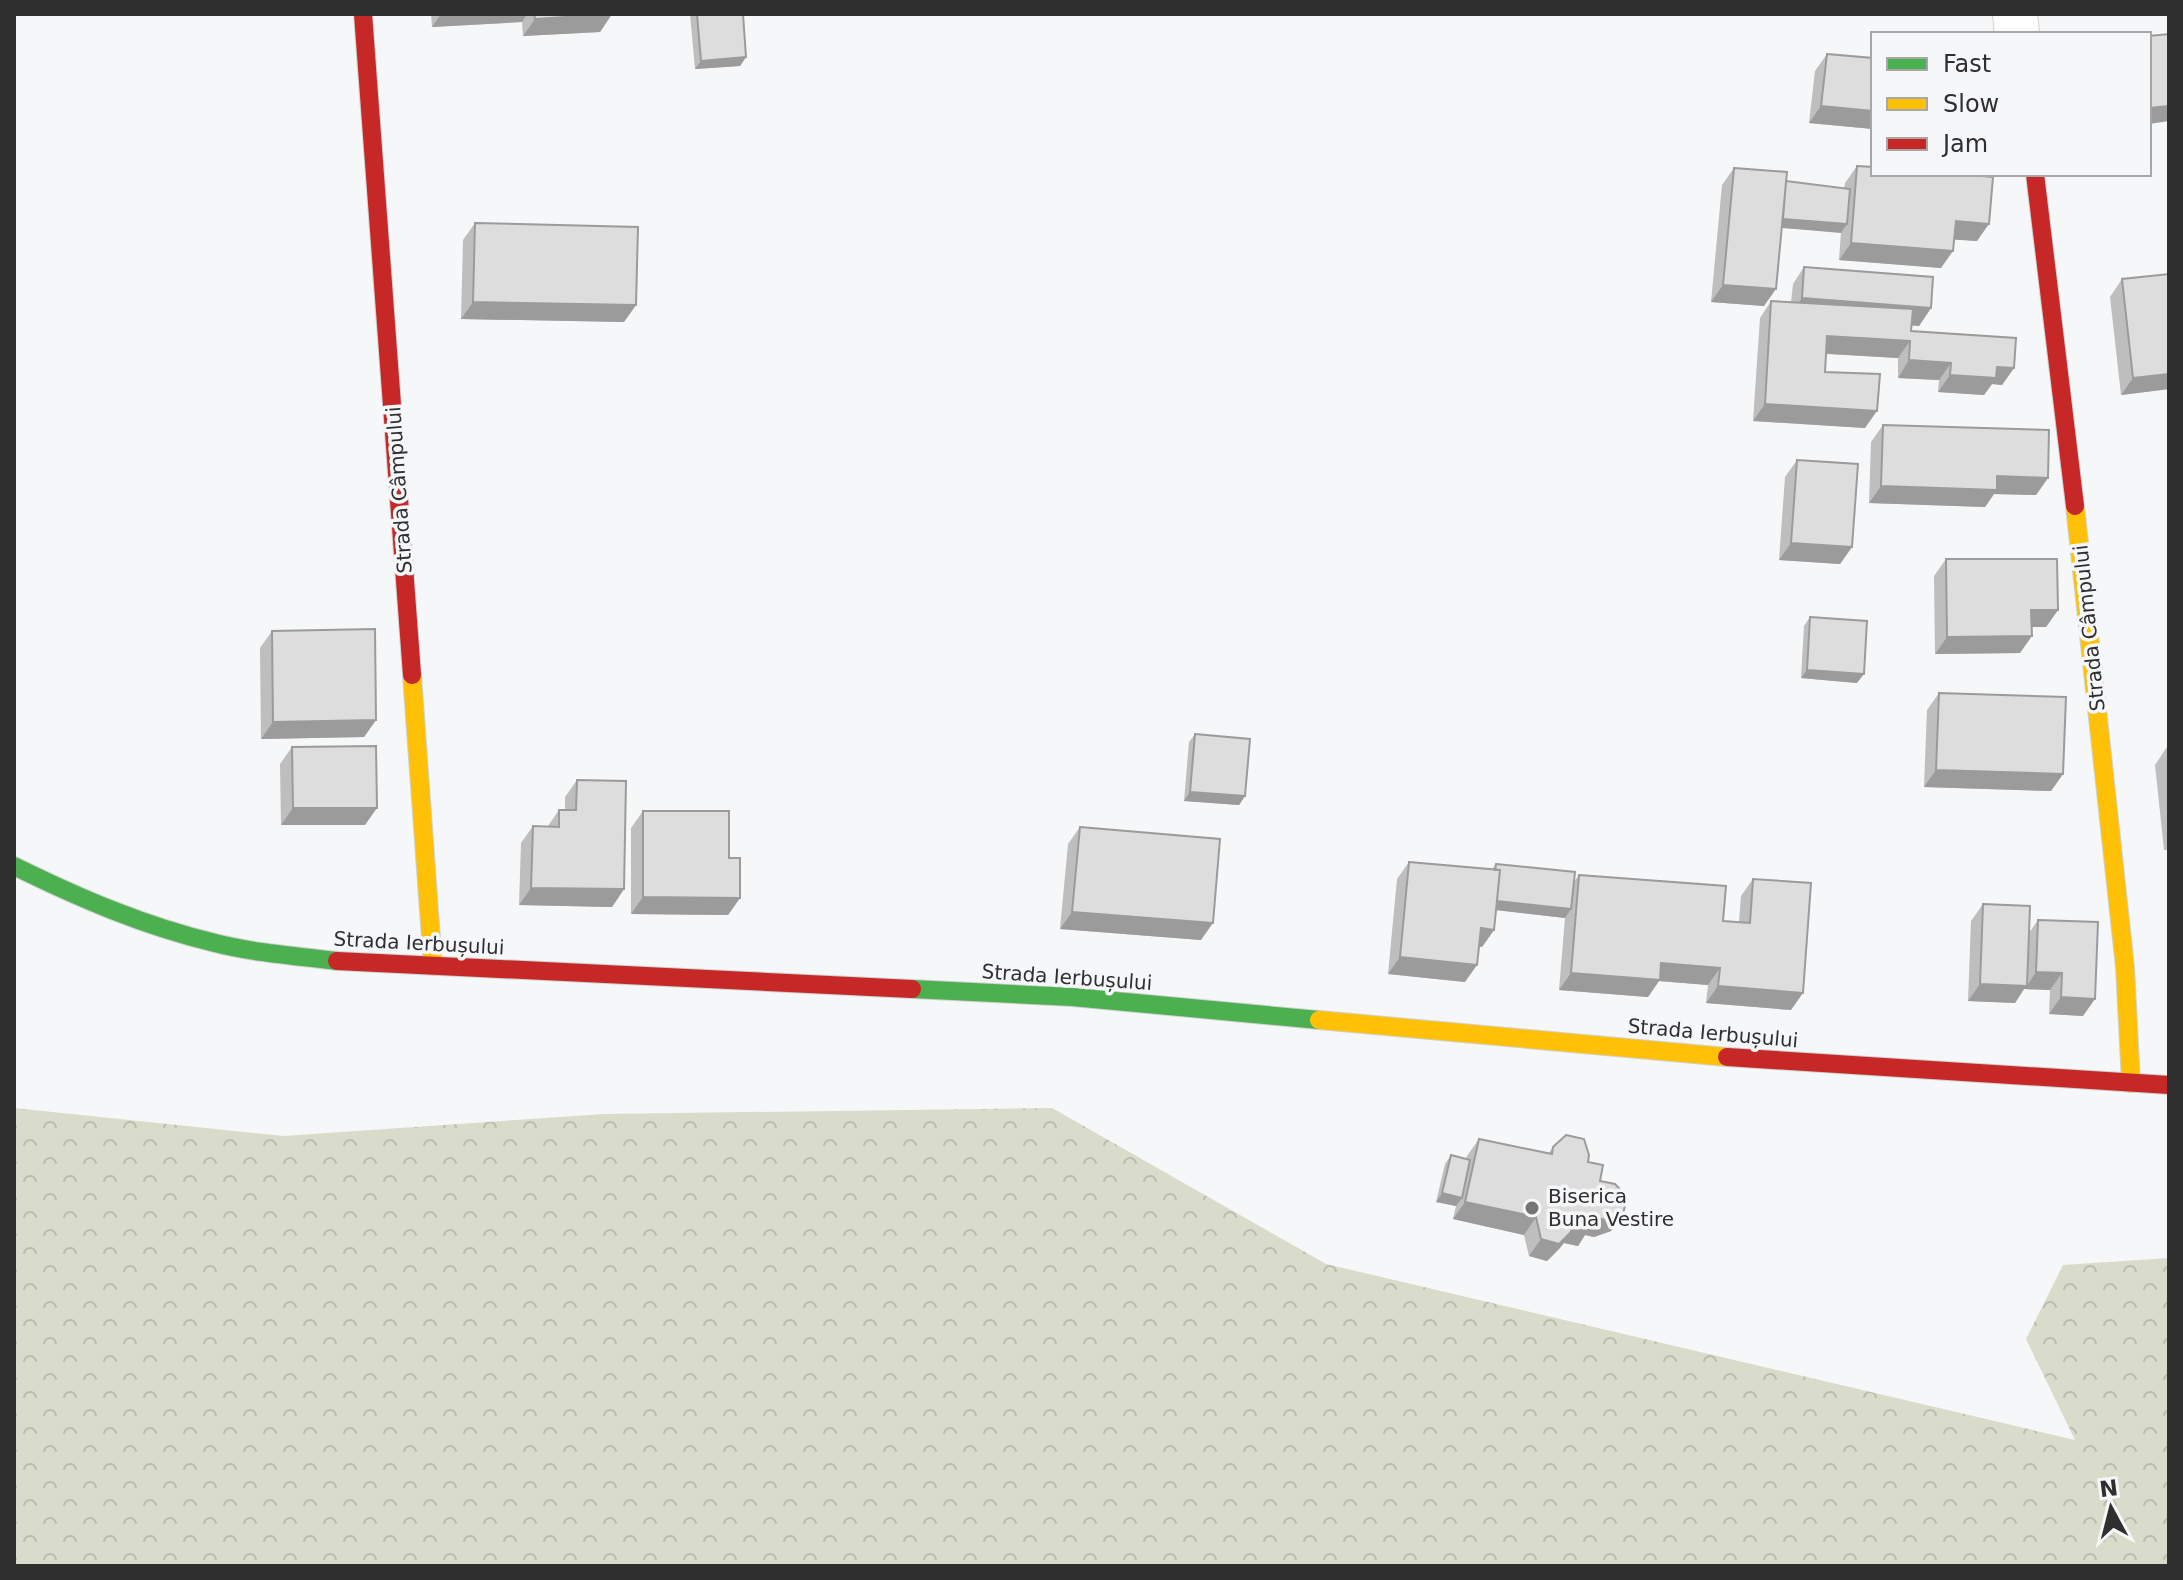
<svg xmlns="http://www.w3.org/2000/svg" width="2183" height="1580" viewBox="0 0 2183 1580" font-family="'DejaVu Sans',sans-serif">
<defs>
<pattern id="forest-crowns" width="20" height="18" patternUnits="userSpaceOnUse" patternTransform="scale(2)"><rect width="20" height="18" fill="#d9dbcb"/><path d="M2 6a3 3 0 1 1 6 0M12 15a3 3 0 1 1 6 0" fill="none" stroke="#bbbcaf"/></pattern>
</defs>
<rect width="100%" height="100%" fill="#f6f7f8"/>
<path fill="url(#forest-crowns)" d="M 14,1108 L 283,1136 L 604,1114 L 1052,1108 L 1326,1264 L 2075,1440 L 2026,1339 L 2063,1265 L 2169,1258 L 2169,1566 L 14,1566 Z"/>
<g fill="none" stroke-linecap="round" stroke-linejoin="round">
<g stroke="#d0d1d2" stroke-width="46">
<path id="street" d="M 2015,14 L 2017,34"/>
</g>
<g stroke="#d0d1d2" stroke-width="20">
<path id="fast" d="M 14,866 C 79,898 144,926 215,943 C 254,953 297,956 337,961
M 912,989 L 1072,997 L 1319,1020"/>
</g>
<g stroke="#d0d1d2" stroke-width="20">
<path id="slow" d="M 2075,506 L 2125,967 L 2131,1083
M 412,675 L 433,966
M 1319,1020 L 1727,1057"/>
</g>
<g stroke="#d0d1d2" stroke-width="20">
<path id="jam" d="M 363,14 L 412,675
M 2035,174 L 2075,506
M 337,961 L 912,989
M 1727,1057 L 2169,1085"/>
</g>
<use href="#street" stroke="#fefefe" stroke-width="44"/>
<use href="#fast" stroke="#4caf50" stroke-width="18"/>
<use href="#slow" stroke="#ffc107" stroke-width="18"/>
<use href="#jam" stroke="#c62828" stroke-width="18"/>
</g>
<path fill="#bdbebd" d="M 431,14 L 612,14 L 600,32 L 523,36 L 522,22 L 432,27 Z
M 690,14 L 743,14 L 746,57 L 740,66 L 695,69 Z
M 1827,54 L 1873,58 L 1873,129 L 1809,123 L 1815,71 Z
M 1857,166 L 1977,241 L 1954,239 L 1941,268 L 1839,260 L 1841,232 L 1782,228 L 1764,306 L 1711,302 L 1722,185 L 1734,168 L 1786,181 L 1844,188 L 1845,183 Z
M 475,223 L 636,305 L 624,322 L 461,319 L 463,240 Z
M 1804,267 L 1931,308 L 1919,326 L 1911,325 L 1911,331 L 2014,368 L 2002,385 L 1992,384 L 1984,395 L 1938,392 L 1939,380 L 1898,378 L 1898,358 L 1826,354 L 1825,372 L 1865,428 L 1753,421 L 1760,318 L 1771,301 L 1791,302 L 1793,284 Z
M 2169,274 L 2169,389 L 2121,395 L 2110,297 L 2122,279 Z
M 1883,425 L 2048,478 L 2036,495 L 1994,494 L 1985,507 L 1869,503 L 1871,442 Z
M 1797,460 L 1852,547 L 1840,564 L 1779,560 L 1785,477 Z
M 1946,559 L 2058,610 L 2046,627 L 2031,627 L 2020,653 L 1935,654 L 1934,576 Z
M 1810,617 L 1857,683 L 1801,678 L 1804,626 Z
M 272,631 L 376,720 L 364,737 L 261,739 L 260,648 Z
M 1939,693 L 2063,774 L 2051,791 L 1924,787 L 1927,710 Z
M 1195,734 L 1245,796 L 1239,805 L 1184,801 L 1189,742 Z
M 292,747 L 365,825 L 281,825 L 280,764 Z
M 2167,747 L 2169,747 L 2169,850 L 2164,850 L 2155,765 Z
M 577,780 L 624,889 L 612,907 L 519,905 L 521,843 L 533,826 L 548,826 L 559,810 L 565,810 L 565,797 Z
M 643,811 L 729,858 L 740,898 L 728,915 L 631,914 L 631,828 Z
M 1080,827 L 1201,940 L 1060,929 L 1068,844 Z
M 1409,862 L 1492,870 L 1496,864 L 1574,882 L 1579,875 L 1723,921 L 1739,922 L 1741,896 L 1753,879 L 1791,1010 L 1706,1003 L 1708,985 L 1659,981 L 1648,997 L 1559,990 L 1565,918 L 1496,910 L 1494,930 L 1482,947 L 1479,946 L 1465,982 L 1388,974 L 1397,879 Z
M 1983,904 L 2029,933 L 2038,920 L 2083,1016 L 2049,1014 L 2050,990 L 2024,989 L 2015,1003 L 1968,1001 L 1971,921 Z
M 1479,1139 L 1549,1153 L 1553,1147 L 1588,1162 L 1623,1214 L 1611,1231 L 1594,1237 L 1585,1235 L 1578,1246 L 1564,1243 L 1559,1249 L 1547,1261 L 1529,1256 L 1524,1235 L 1453,1219 L 1456,1206 L 1436,1202 L 1445,1164 L 1451,1155 L 1466,1159 L 1467,1156 Z"/>
<path fill="#9a9b9a" d="M 441,14 L 527,14 L 522,22 L 432,27 Z
M 612,14 L 600,32 L 523,36 L 535,19 Z
M 746,57 L 740,66 L 695,69 L 701,61 Z
M 1821,106 L 1873,111 L 1873,129 L 1809,123 Z
M 2169,106 L 2169,121 L 2149,124 L 2149,108 Z
M 1778,218 L 1847,224 L 1841,233 L 1771,227 Z
M 1956,221 L 1989,224 L 1977,241 L 1944,239 Z
M 1851,243 L 1953,251 L 1941,268 L 1839,260 Z
M 1723,285 L 1776,289 L 1764,306 L 1711,302 Z
M 1802,298 L 1931,308 L 1919,326 L 1790,315 Z
M 473,302 L 636,305 L 624,322 L 461,319 Z
M 1827,336 L 1910,341 L 1898,358 L 1815,353 Z
M 1909,360 L 1951,363 L 1939,380 L 1898,378 Z
M 1997,367 L 2014,368 L 2002,385 L 1992,384 L 1984,395 L 1938,392 L 1950,375 Z
M 2169,374 L 2169,389 L 2121,395 L 2133,378 Z
M 1765,404 L 1877,411 L 1865,428 L 1753,421 Z
M 1997,476 L 2048,478 L 2036,495 L 1994,494 L 1985,507 L 1869,503 L 1881,486 Z
M 1791,543 L 1852,547 L 1840,564 L 1779,560 Z
M 2031,610 L 2058,610 L 2046,627 L 2019,627 Z
M 2032,636 L 2020,653 L 1935,654 L 1947,637 Z
M 1807,670 L 1864,674 L 1857,683 L 1801,678 Z
M 376,720 L 364,737 L 261,739 L 273,722 Z
M 1936,770 L 2063,774 L 2051,791 L 1924,787 Z
M 1190,792 L 1245,796 L 1239,805 L 1184,801 Z
M 293,808 L 377,808 L 365,825 L 281,825 Z
M 531,888 L 624,889 L 612,907 L 519,905 Z
M 643,897 L 740,898 L 728,915 L 631,914 Z
M 1492,900 L 1571,909 L 1565,918 L 1486,909 Z
M 1072,912 L 1213,923 L 1201,940 L 1060,929 Z
M 1481,928 L 1494,930 L 1482,947 L 1469,945 Z
M 1400,957 L 1477,965 L 1465,982 L 1388,974 Z
M 1661,963 L 1720,968 L 1708,985 L 1659,981 L 1648,997 L 1559,990 L 1571,973 Z
M 2036,972 L 2062,973 L 2050,990 L 2024,989 L 2015,1003 L 1968,1001 L 1980,984 L 2027,986 Z
M 1718,986 L 1803,993 L 1791,1010 L 1706,1003 Z
M 2061,997 L 2095,999 L 2083,1016 L 2049,1014 Z
M 1442,1193 L 1462,1198 L 1456,1206 L 1436,1202 Z
M 1465,1202 L 1536,1217 L 1524,1235 L 1453,1219 Z
M 1623,1214 L 1611,1231 L 1594,1237 L 1585,1235 L 1578,1246 L 1564,1243 L 1559,1249 L 1547,1261 L 1529,1256 L 1541,1239 L 1572,1225 L 1593,1217 Z"/>
<path fill="#dcdddc" stroke="#9a9b9a" stroke-width="2" d="M 534,14 L 612,14 L 535,19 Z
M 697,14 L 743,14 L 746,57 L 701,61 Z
M 2169,34 L 2169,106 L 2149,108 L 2149,36 Z
M 1827,54 L 1873,58 L 1873,111 L 1821,106 Z
M 1857,166 L 1873,167 L 1873,174 L 1959,174 L 1993,177 L 1989,224 L 1956,221 L 1953,251 L 1851,243 Z
M 1734,168 L 1787,172 L 1776,289 L 1723,285 Z
M 1786,181 L 1850,189 L 1847,224 L 1783,219 Z
M 475,223 L 638,227 L 636,305 L 473,302 Z
M 1804,267 L 1933,277 L 1931,308 L 1802,298 Z
M 2169,274 L 2169,374 L 2133,378 L 2122,279 Z
M 1771,301 L 1913,309 L 1911,331 L 2016,338 L 2014,368 L 1997,367 L 1996,378 L 1950,375 L 1951,363 L 1909,360 L 1910,341 L 1827,336 L 1825,372 L 1880,374 L 1877,411 L 1765,404 Z
M 1883,425 L 2049,430 L 2048,478 L 1997,476 L 1997,490 L 1881,486 Z
M 1797,460 L 1858,464 L 1852,547 L 1791,543 Z
M 1946,559 L 2057,559 L 2058,610 L 2031,610 L 2032,636 L 1947,637 Z
M 1810,617 L 1867,621 L 1864,674 L 1807,670 Z
M 375,629 L 376,720 L 273,722 L 272,631 Z
M 1939,693 L 2066,697 L 2063,774 L 1936,770 Z
M 1195,734 L 1250,739 L 1245,796 L 1190,792 Z
M 376,746 L 377,808 L 293,808 L 292,747 Z
M 577,780 L 626,781 L 624,889 L 531,888 L 533,826 L 559,827 L 559,810 L 576,810 Z
M 643,811 L 729,811 L 729,858 L 740,858 L 740,898 L 643,897 Z
M 1080,827 L 1220,839 L 1213,923 L 1072,912 Z
M 1409,862 L 1500,870 L 1494,930 L 1481,928 L 1477,965 L 1400,957 Z
M 1496,864 L 1575,872 L 1571,909 L 1497,901 L 1500,870 L 1495,870 Z
M 1579,875 L 1726,886 L 1723,921 L 1750,923 L 1753,879 L 1811,883 L 1803,993 L 1718,986 L 1720,968 L 1661,963 L 1660,980 L 1571,973 Z
M 1983,904 L 2030,906 L 2027,986 L 1980,984 Z
M 2038,920 L 2098,922 L 2095,999 L 2061,997 L 2062,973 L 2036,972 Z
M 1566,1135 L 1584,1139 L 1589,1155 L 1588,1162 L 1603,1165 L 1600,1181 L 1615,1184 L 1627,1197 L 1623,1214 L 1606,1220 L 1593,1217 L 1590,1228 L 1572,1225 L 1571,1232 L 1559,1244 L 1541,1239 L 1536,1217 L 1465,1202 L 1479,1139 L 1552,1154 L 1553,1147 Z
M 1451,1155 L 1470,1160 L 1462,1198 L 1442,1193 Z"/>
<circle fill="#757576" stroke="#f5f7f9" stroke-width="3" cx="1532" cy="1208" r="8"/>
<g text-anchor="middle" dominant-baseline="central" stroke-width="7" stroke-linejoin="round" paint-order="stroke">
<g font-size="20" fill="#2f2f30" stroke="#f5f7f9">
<text transform="translate(399 490) rotate(-94)">Strada Câmpului</text>
<text transform="translate(2089 628) rotate(-96)">Strada Câmpului</text>
<text transform="translate(419 943) rotate(3)">Strada Ierbușului</text>
<text transform="translate(1067 977) rotate(4)">Strada Ierbușului</text>
<text transform="translate(1713 1033) rotate(5)">Strada Ierbușului</text>
</g>
<g font-size="20" fill="#2f2f30" stroke="#f5f7f9" text-anchor="start">
<text x="1548" y="1196">Biserica<tspan x="1548" dy="23">Buna Vestire</tspan></text>
</g>
</g>
<rect width="2183" height="1580" fill="none" stroke="#2f2f30" stroke-width="32"/>
<rect x="1871" y="32" width="280" height="144" fill="#f5f7f9" stroke="#a6a7a9" stroke-width="2"/>
<rect x="1887" y="58" width="40" height="12" fill="#4caf50" stroke="#a6a7a9" stroke-width="2"/>
<text x="1943" y="72" font-size="24" fill="#2f2f30">Fast</text>
<rect x="1887" y="98" width="40" height="12" fill="#ffc107" stroke="#a6a7a9" stroke-width="2"/>
<text x="1943" y="112" font-size="24" fill="#2f2f30">Slow</text>
<rect x="1887" y="138" width="40" height="12" fill="#c62828" stroke="#a6a7a9" stroke-width="2"/>
<text x="1943" y="152" font-size="24" fill="#2f2f30">Jam</text>
<g transform="translate(2111 1508) rotate(353)" stroke="#f5f7f9" stroke-width="6" paint-order="stroke">
<path d="M0-6L14 30L0 20L-14 30Z" fill="#2f2f30"/>
<text y="-12" font-size="22" font-weight="bold" text-anchor="middle" fill="#2f2f30">N</text>
</g>
</svg>
